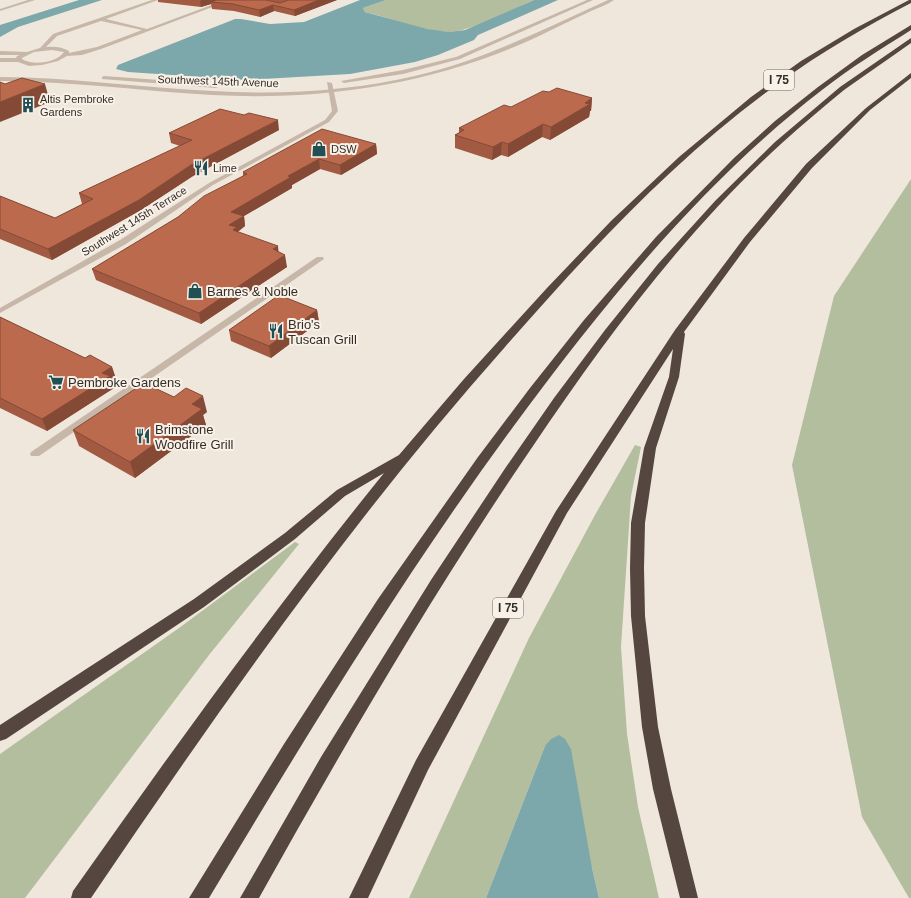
<svg xmlns="http://www.w3.org/2000/svg" width="911" height="898" viewBox="0 0 911 898" font-family="Helvetica,sans-serif">
<rect width="100%" height="100%" fill="#f0e7dc"/>
<path fill="#b2be9d" d="M 386,0 L 534,0 C 514,8 468,33 448,32 C 420,31 392,18 365,12 L 363,8 Z
M 911,179 L 911,898 L 909,898 L 862,817 L 792,465 L 834,296 Z
M 635,445 L 641,447 L 631,496 L 621,647 L 627,734 L 638,807 L 659,898 L 599,898 L 592,868 L 545,746 L 486,898 L 409,898 L 529,638 L 595,515 Z
M 295,542 L 299,544 L 209,655 L 25,898 L 0,898 L 0,754 L 179,628 Z"/>
<path fill="#7da8ab" d="M 79,0 L 102,0 L 18,27 L 0,37 L 0,25 Z
M 360,0 L 386,0 L 363,8 L 365,12 L 427,29 L 449,32 L 465,30 L 534,0 L 558,0 L 478,35 L 474,40 L 438,55 L 415,62 L 350,74 L 247,80 L 128,72 L 116,69 L 118,65 L 235,19 L 241,19 L 270,24 L 304,22 Z
M 559,735 L 565,739 L 571,749 L 592,868 L 599,898 L 486,898 L 545,746 L 551,739 Z"/>
<g fill="none" stroke-linecap="round" stroke-linejoin="round">
<path fill="#c7b7a9" fill-rule="evenodd" d="M 28,0 L 35,0 L 0,11 L 0,9 Z
M 152,0 L 158,0 L 106,19 L 147,29 L 225,0 L 231,0 L 101,49 L 82,55 L 67,56 L 58,61 L 42,65 L 29,66 L 18,62 L 0,62 L 0,58 L 16,58 L 17,56 L 20,55 L 0,55 L 0,51 L 27,52 L 40,48 L 53,34 ZM 101,21 L 142,30 L 97,47 L 69,53 L 69,51 C 63,47 54,46 46,47 L 57,36 ZM 52,50 L 64,52 C 56,63 33,66 22,59 L 22,58 L 34,52 Z
M 327,82 L 332,83 L 338,111 L 329,122 L 213,185 L 126,244 L 0,313 L 0,308 L 120,240 L 209,183 L 325,120 L 332,111 Z
M 317,257 L 323,257 L 324,259 L 39,456 L 31,456 L 30,454 L 31,452 Z"/>
<path fill="#c7b7a9" fill-rule="evenodd" d="M 587,0 L 593,0 L 460,59 L 403,74 L 344,83 L 341,81 L 403,70 L 456,57 Z
M 608,0 L 614,0 C 607,5 597,8 589,12 C 571,20 554,29 537,37 C 435,84 324,101 212,95 C 141,91 71,81 0,81 L 0,77 C 71,77 142,88 213,91 C 281,95 352,91 419,75 C 486,59 546,28 608,0 Z
M 104,76 L 216,84 L 219,86 L 216,88 L 102,79 L 102,77 Z"/>
<path fill="#554740" fill-rule="evenodd" d="M 909,0 L 911,0 L 911,3 C 865,27 821,52 779,83 C 676,157 589,251 505,347 C 352,519 220,708 91,898 L 71,898 L 73,891 C 173,749 275,608 384,473 L 345,496 L 295,539 L 204,607 L 6,739 L 0,741 L 0,725 L 194,599 L 285,533 L 337,490 L 399,455 L 464,379 L 547,288 L 611,221 L 679,157 L 751,97 L 801,61 L 854,29 Z
M 911,25 L 911,30 C 881,49 850,68 822,90 C 701,183 603,305 513,427 C 402,578 305,738 209,898 L 189,898 L 284,744 L 378,599 L 478,457 L 530,388 L 584,320 L 656,237 L 734,158 L 775,121 L 818,87 L 862,55 Z
M 911,38 L 911,43 C 889,59 866,74 844,90 C 823,107 802,125 782,143 C 686,230 605,339 533,446 C 434,591 345,744 259,898 L 240,898 L 321,757 L 431,580 L 506,467 L 554,398 L 605,330 L 658,264 L 715,201 L 775,142 L 840,87 Z
M 911,73 L 911,78 L 870,110 L 812,168 L 750,242 L 684,332 L 685,334 L 679,377 L 656,448 L 645,523 L 644,568 L 645,616 L 658,727 L 671,789 L 698,898 L 680,898 L 653,789 L 642,727 L 631,616 L 630,568 L 631,523 L 644,448 L 669,377 L 673,349 L 567,513 L 428,770 L 368,898 L 349,898 L 416,760 L 556,511 L 675,330 L 744,238 L 806,164 L 866,108 Z"/>
</g>
<path fill="#a25b42" d="M 158,0 L 337,0 L 295,16 L 274,11 L 260,17 L 234,11 L 212,9 L 211,4 L 201,7 L 158,2 Z
M 549,92 L 592,98 L 591,111 L 590,111 L 589,117 L 550,140 L 542,137 L 508,157 L 501,155 L 492,160 L 455,148 L 455,135 L 459,133 L 459,128 Z
M 279,130 L 193,176 L 141,210 L 52,260 L 0,239 L 0,196 L 55,218 L 82,204 L 79,193 L 180,146 L 171,143 L 169,133 Z
M 376,144 L 377,154 L 341,175 L 320,169 L 292,185 L 292,188 L 244,216 L 245,226 L 238,232 L 279,252 L 287,267 L 201,324 L 96,280 L 92,269 L 178,217 L 243,176 L 243,172 Z
M 317,310 L 319,322 L 271,358 L 231,341 L 229,330 Z
M 0,317 L 85,358 L 112,367 L 116,379 L 111,382 L 114,388 L 47,431 L 0,408 Z
M 207,412 L 203,415 L 206,425 L 135,478 L 79,446 L 73,430 Z"/>
<path fill="#844a36" d="M 202,0 L 221,0 L 211,2 L 211,4 L 201,7 L 200,1 Z
M 319,0 L 337,0 L 295,16 L 294,10 Z
M 273,5 L 274,11 L 260,17 L 259,10 Z
M 45,84 L 50,102 L 0,122 L 0,102 Z
M 592,98 L 591,111 L 590,111 L 589,117 L 550,140 L 551,127 L 585,103 Z
M 278,120 L 279,130 L 193,176 L 141,210 L 52,260 L 48,249 L 191,165 Z
M 543,124 L 542,137 L 508,157 L 508,144 Z
M 502,142 L 501,155 L 492,160 L 493,147 Z
M 376,144 L 377,154 L 341,175 L 340,165 Z
M 319,159 L 320,169 L 292,185 L 292,188 L 244,216 L 245,226 L 238,231 L 239,238 L 229,225 L 231,212 L 288,176 Z
M 278,246 L 279,257 L 273,249 Z
M 285,255 L 287,267 L 201,324 L 199,313 Z
M 317,310 L 319,322 L 271,358 L 269,346 Z
M 112,367 L 116,379 L 111,382 L 114,388 L 47,431 L 42,419 L 102,373 Z
M 203,396 L 207,412 L 203,415 L 206,425 L 135,478 L 130,462 L 192,404 Z"/>
<path fill="#bc6a4d" stroke="#844a36" d="M 217,0 L 266,0 L 280,3 L 289,0 L 319,0 L 294,10 L 273,5 L 259,10 L 233,4 L 211,2 Z
M 22,78 L 45,84 L 0,102 L 0,82 L 5,84 Z
M 557,88 L 592,98 L 585,103 L 590,104 L 551,127 L 543,124 L 508,144 L 502,142 L 493,147 L 455,135 L 464,130 L 459,128 L 504,105 L 511,107 L 543,91 L 549,92 Z
M 220,109 L 244,115 L 249,113 L 278,120 L 191,165 L 139,200 L 48,249 L 0,229 L 0,196 L 55,218 L 93,199 L 79,193 L 192,140 L 169,133 Z
M 322,129 L 376,144 L 340,165 L 319,159 L 288,176 L 291,177 L 231,212 L 244,216 L 229,225 L 237,227 L 233,230 L 278,246 L 273,249 L 285,255 L 199,313 L 92,269 L 178,217 L 204,196 L 247,174 L 243,172 Z
M 279,295 L 317,310 L 269,346 L 229,330 Z
M 0,317 L 85,358 L 90,355 L 112,367 L 102,373 L 110,376 L 42,419 L 0,398 Z
M 144,383 L 174,397 L 186,388 L 203,396 L 192,404 L 202,409 L 130,462 L 73,430 Z"/>
<defs>
<g id="building-bare" transform="scale(1.2)"><path d="M-4-6H4V6H1V3H-1V6H-4ZM-2.5-4.3h1.7v1.8h-1.7ZM.8-4.3h1.7v1.8H.8ZM-2.5-1h1.7V.8h-1.7ZM.8-1h1.7V.8H.8Z" fill="#214f53" stroke="#f8f1e8" stroke-width="2.5" paint-order="stroke"/></g>
<g id="shop-bare" transform="scale(1.2)"><path d="M-5-2.5h2.3a2.7 3.5 0 0 1 5.4 0H5L5.5 6h-11ZM-1.5-2.5h3a1.5 2.3 0 0 0-3 0Z" fill="#214f53" stroke="#f8f1e8" stroke-width="2.5" paint-order="stroke"/></g>
<g id="restaurant-bare" transform="scale(1.2)"><path d="M-5-6h1v4h1v-4h1v4h1v-4h1v5L-1.5 .5V6h-2V.5L-5-1ZM5-6V6H3V1.5H1.5Q1.5-4 5-6Z" fill="#214f53" stroke="#f8f1e8" stroke-width="2.5" paint-order="stroke"/></g>
<g id="supermarket-bare" transform="scale(1.2)"><path d="M-6-5.5h2.5l.6 2H6L4.5 2H-2.5L-4.4-4H-6ZM-1.5 3.2a1.3 1.3 0 1 0 .1 0ZM3 3.2a1.3 1.3 0 1 0 .1 0Z" fill="#214f53" stroke="#f8f1e8" stroke-width="2.5" paint-order="stroke"/></g>
</defs>
<g fill-rule="evenodd">
<use href="#building-bare" x="28" y="105"/>
<use href="#shop-bare" x="319" y="149"/>
<use href="#restaurant-bare" x="201" y="168"/>
<use href="#shop-bare" x="195" y="291"/>
<use href="#restaurant-bare" x="276" y="331"/>
<use href="#supermarket-bare" x="56" y="382"/>
<use href="#restaurant-bare" x="143" y="436"/>
</g>
<g text-anchor="middle" dominant-baseline="central" stroke-width="4" stroke-linejoin="round" paint-order="stroke">
<g font-size="11" fill="#352c28" stroke="#f8f1e8">
<text transform="translate(218 81) rotate(2)">Southwest 145th Avenue</text>
<text transform="translate(134 221) rotate(-32)">Southwest 145th Terrace</text>
</g>
<g font-size="11" fill="#352c28" stroke="#f8f1e8" text-anchor="start">
<text x="40" y="99">Altis Pembroke<tspan x="40" dy="13">Gardens</tspan></text>
<text x="331" y="149">DSW</text>
<text x="213" y="168">Lime</text>
</g>
<g fill="#f8f1e8" stroke="#706762" stroke-width="1">
<rect x="764" y="70" width="30" height="20" rx="3"/>
<rect x="493" y="598" width="30" height="20" rx="3"/>
</g>
<g font-size="12" font-weight="bold" fill="#352c28">
<text x="779" y="80">I 75</text>
<text x="508" y="608">I 75</text>
</g>
<g font-size="13" fill="#352c28" stroke="#f8f1e8" text-anchor="start">
<text x="207" y="291">Barnes &amp; Noble</text>
<text x="288" y="324">Brio's<tspan x="288" dy="15">Tuscan Grill</tspan></text>
<text x="68" y="382">Pembroke Gardens</text>
<text x="155" y="429">Brimstone<tspan x="155" dy="15">Woodfire Grill</tspan></text>
</g>
</g>
</svg>
